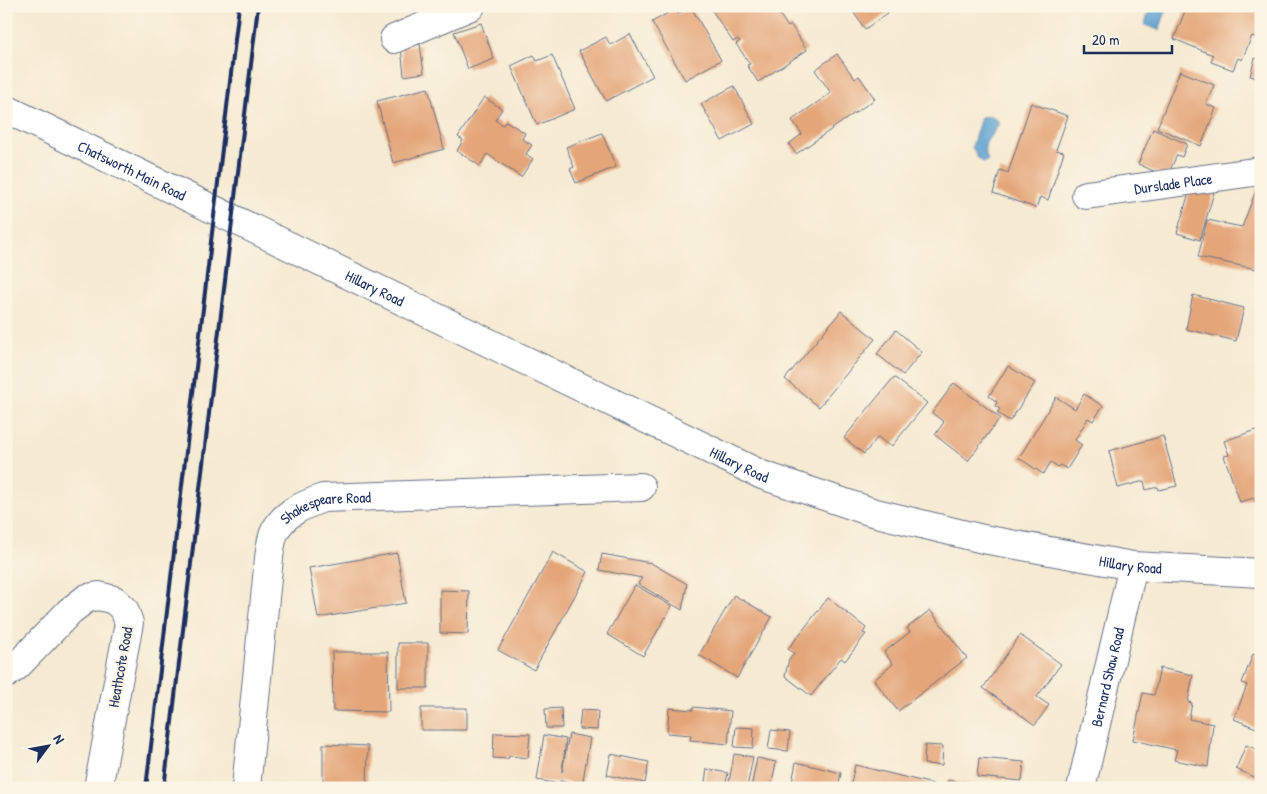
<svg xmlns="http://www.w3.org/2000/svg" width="1267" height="794" viewBox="0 0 1267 794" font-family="'Patrick Hand',sans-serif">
<rect width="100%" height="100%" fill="#fcf5e5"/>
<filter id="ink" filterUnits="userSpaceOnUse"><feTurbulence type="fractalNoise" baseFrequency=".02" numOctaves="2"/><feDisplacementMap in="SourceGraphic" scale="10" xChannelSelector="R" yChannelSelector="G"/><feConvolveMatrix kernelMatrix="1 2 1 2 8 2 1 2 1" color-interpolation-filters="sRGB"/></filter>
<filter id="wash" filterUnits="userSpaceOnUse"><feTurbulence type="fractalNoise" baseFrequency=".0096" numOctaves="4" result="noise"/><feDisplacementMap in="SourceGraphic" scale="20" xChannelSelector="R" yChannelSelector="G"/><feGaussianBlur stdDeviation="1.12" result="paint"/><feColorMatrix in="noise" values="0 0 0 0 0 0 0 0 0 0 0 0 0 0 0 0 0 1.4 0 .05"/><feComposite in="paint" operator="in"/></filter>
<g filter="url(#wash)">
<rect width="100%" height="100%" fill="#f5ead2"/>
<path fill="#5ea1d2" stroke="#3c6898" d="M 1150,6 L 1168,6 L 1159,30 L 1145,25 Z
M 992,116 L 999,122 C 994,138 978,140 988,160 L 984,163 L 977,157 L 972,147 L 981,117 Z"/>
<g id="blocks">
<path fill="#e4a578" d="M 709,6 L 774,6 L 788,27 L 791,25 L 807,50 L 758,82 L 747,65 L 750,64 L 736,44 L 740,41 L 738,39 L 733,42 Z
M 849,6 L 883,6 L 888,13 L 865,29 Z
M 1187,6 L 1192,6 L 1198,8 L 1199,6 L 1261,6 L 1261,39 L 1252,36 L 1242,60 L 1238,58 L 1233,70 L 1211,62 L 1213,55 L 1174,39 Z
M 691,7 L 721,60 L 685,80 L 652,22 L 675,9 L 678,14 Z
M 481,23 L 494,59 L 468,69 L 454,32 Z
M 630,34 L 653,76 L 606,101 L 579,51 L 606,37 L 610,45 Z
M 420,44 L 424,73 L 404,76 L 401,47 Z
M 837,54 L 855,79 L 859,76 L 875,99 L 796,154 L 789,144 L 802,134 L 792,120 L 831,93 L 815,70 Z
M 534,55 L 537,61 L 552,55 L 575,109 L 537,125 L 511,66 Z
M 1255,58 L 1261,60 L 1261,79 L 1250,76 Z
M 1180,71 L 1214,85 L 1206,104 L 1216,108 L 1201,146 L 1157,128 Z
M 734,86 L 754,124 L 722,141 L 701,104 Z
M 428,88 L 444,149 L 393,163 L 377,101 Z
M 484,97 L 502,109 L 495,120 L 503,125 L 506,121 L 525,133 L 522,139 L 532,145 L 526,154 L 533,159 L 521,177 L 487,154 L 480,166 L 457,151 L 463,140 L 458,137 Z
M 1031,103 L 1068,116 L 1056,150 L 1064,152 L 1048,200 L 1040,197 L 1036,208 L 993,193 L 1000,170 L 1008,173 Z
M 1153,129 L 1187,144 L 1182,157 L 1177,155 L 1167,177 L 1138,164 Z
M 602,133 L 616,167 L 576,183 L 570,169 L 574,167 L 566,147 Z
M 1257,188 L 1261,190 L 1261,270 L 1198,257 L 1207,220 L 1242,227 Z
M 1190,189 L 1215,189 L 1200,240 L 1177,233 Z
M 1193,295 L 1244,308 L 1236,341 L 1186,329 Z
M 841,311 L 875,339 L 819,407 L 785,379 Z
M 896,330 L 922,352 L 903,375 L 877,354 Z
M 1008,366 L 1035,383 L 1010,421 L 997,413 L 1000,409 L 995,406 L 997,402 L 989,396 Z
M 894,377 L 927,403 L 891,447 L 878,437 L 864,454 L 844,438 Z
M 954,383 L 1000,418 L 968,461 L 935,435 L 944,422 L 932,413 Z
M 1084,394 L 1103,406 L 1093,421 L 1088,418 L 1075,440 L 1082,445 L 1067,469 L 1060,465 L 1058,467 L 1051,462 L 1043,474 L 1019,458 L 1056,397 L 1075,409 Z
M 1256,430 L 1261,444 L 1261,500 L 1255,502 L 1254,498 L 1240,502 L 1224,456 L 1229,455 L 1224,441 Z
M 1163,436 L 1177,486 L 1159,490 L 1158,487 L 1146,490 L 1144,481 L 1118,488 L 1109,451 Z
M 553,552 L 588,572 L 534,670 L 498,650 Z
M 397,553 L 406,603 L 318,618 L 309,568 Z
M 602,554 L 651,563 L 687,584 L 682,610 L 638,584 L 642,578 L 599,570 Z
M 635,585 L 672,606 L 643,656 L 607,634 Z
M 440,590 L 469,591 L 468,634 L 440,633 Z
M 734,595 L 772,617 L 737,678 L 699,655 Z
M 828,598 L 866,628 L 863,633 L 866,634 L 845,661 L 841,658 L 811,696 L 785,676 L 789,659 L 794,653 L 788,649 Z
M 930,610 L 967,658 L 898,711 L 874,680 L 893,664 L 884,652 L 910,632 L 907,628 Z
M 1020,635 L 1061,664 L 1037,697 L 1049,705 L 1035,725 L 983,688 Z
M 398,643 L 428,643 L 428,688 L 398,688 Z
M 332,652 L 388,652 L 389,712 L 333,711 Z
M 1253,654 L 1261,657 L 1261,730 L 1234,719 L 1247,685 L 1242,683 Z
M 1160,668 L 1193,675 L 1188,702 L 1192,703 L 1189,719 L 1213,724 L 1208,767 L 1174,760 L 1177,750 L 1133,740 L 1143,693 L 1154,695 Z
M 693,707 L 731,711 L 728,744 L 690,740 L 691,735 L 667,733 L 669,708 L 693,710 Z
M 421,708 L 467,708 L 467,730 L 421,730 Z
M 561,708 L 562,728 L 546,728 L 545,709 Z
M 581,710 L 598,711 L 597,730 L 579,729 Z
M 736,727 L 754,728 L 753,748 L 734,747 Z
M 771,730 L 790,732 L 788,751 L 768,749 Z
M 494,733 L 530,734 L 528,758 L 509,756 L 508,759 L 493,758 Z
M 569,734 L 590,738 L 582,786 L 560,781 L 560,784 L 537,780 L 544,735 L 566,739 L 562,772 Z
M 323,744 L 368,746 L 367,788 L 323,788 Z
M 925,745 L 943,746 L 942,765 L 924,764 Z
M 1246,745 L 1261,751 L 1261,780 L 1236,769 Z
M 611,754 L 649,762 L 645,783 L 607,775 Z
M 734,754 L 753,757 L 747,788 L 728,788 Z
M 757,758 L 776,762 L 771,788 L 751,788 Z
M 979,758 L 1024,762 L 1022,781 L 977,777 Z
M 796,762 L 841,773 L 838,788 L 791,788 Z
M 855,765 L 933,784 L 933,788 L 850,788 Z
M 707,769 L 728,773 L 725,788 L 704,788 Z
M 948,780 L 970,785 L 970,788 L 946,788 Z"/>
</g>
</g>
<g filter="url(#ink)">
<use href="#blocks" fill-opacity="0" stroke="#677087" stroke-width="1"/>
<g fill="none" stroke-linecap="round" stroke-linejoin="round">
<g stroke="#677087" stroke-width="30">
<g id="minor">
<path d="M 394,39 L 471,6"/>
<path id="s1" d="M 6,109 L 762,475 L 872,512 L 983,539 L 1133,566 L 1261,573"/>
<path id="s2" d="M 1086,195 L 1261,171"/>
<path d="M 6,674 L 17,666 L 70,611 L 87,598 L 99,596 L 114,600 L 124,609 L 129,623 L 98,788"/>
<path id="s3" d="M 246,788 L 269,558 C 270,550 271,539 275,531 C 285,512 304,505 323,498 L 641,487"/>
<path id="s4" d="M 1081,788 L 1133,566"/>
</g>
</g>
<use href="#minor" stroke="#fff" stroke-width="28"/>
<path stroke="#1b2f5e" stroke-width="4" d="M 146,788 L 239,6
M 164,788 L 258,6"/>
</g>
</g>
<g text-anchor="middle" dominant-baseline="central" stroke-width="4" stroke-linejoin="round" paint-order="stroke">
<g font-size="15" fill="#1b2f5e" stroke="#fcf5e5">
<text stroke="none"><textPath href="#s1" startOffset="140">Chatsworth Main Road</textPath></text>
<text stroke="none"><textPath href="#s2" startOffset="88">Durslade Place</textPath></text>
<text stroke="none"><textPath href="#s1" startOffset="410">Hillary Road</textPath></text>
<text stroke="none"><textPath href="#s1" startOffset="815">Hillary Road</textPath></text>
<text stroke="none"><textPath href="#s3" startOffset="319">Shakespeare Road</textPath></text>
<text stroke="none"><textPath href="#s1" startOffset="1220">Hillary Road</textPath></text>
<text transform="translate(120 667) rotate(-80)">Heathcote Road</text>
<text stroke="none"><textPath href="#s4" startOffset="114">Bernard Shaw Road</textPath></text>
</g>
</g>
<rect width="1267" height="794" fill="none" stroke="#fcf5e5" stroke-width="25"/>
<g transform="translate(48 746) rotate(58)" stroke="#fcf5e5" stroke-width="4" paint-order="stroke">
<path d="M0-4L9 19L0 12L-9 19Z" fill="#1b2f5e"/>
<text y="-8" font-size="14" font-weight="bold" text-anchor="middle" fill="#1b2f5e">N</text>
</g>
<path d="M1084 45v8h88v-8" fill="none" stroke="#1b2f5e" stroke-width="2.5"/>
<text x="1092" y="45" font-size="15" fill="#1b2f5e" stroke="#fcf5e5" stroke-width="4" paint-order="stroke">20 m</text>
</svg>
